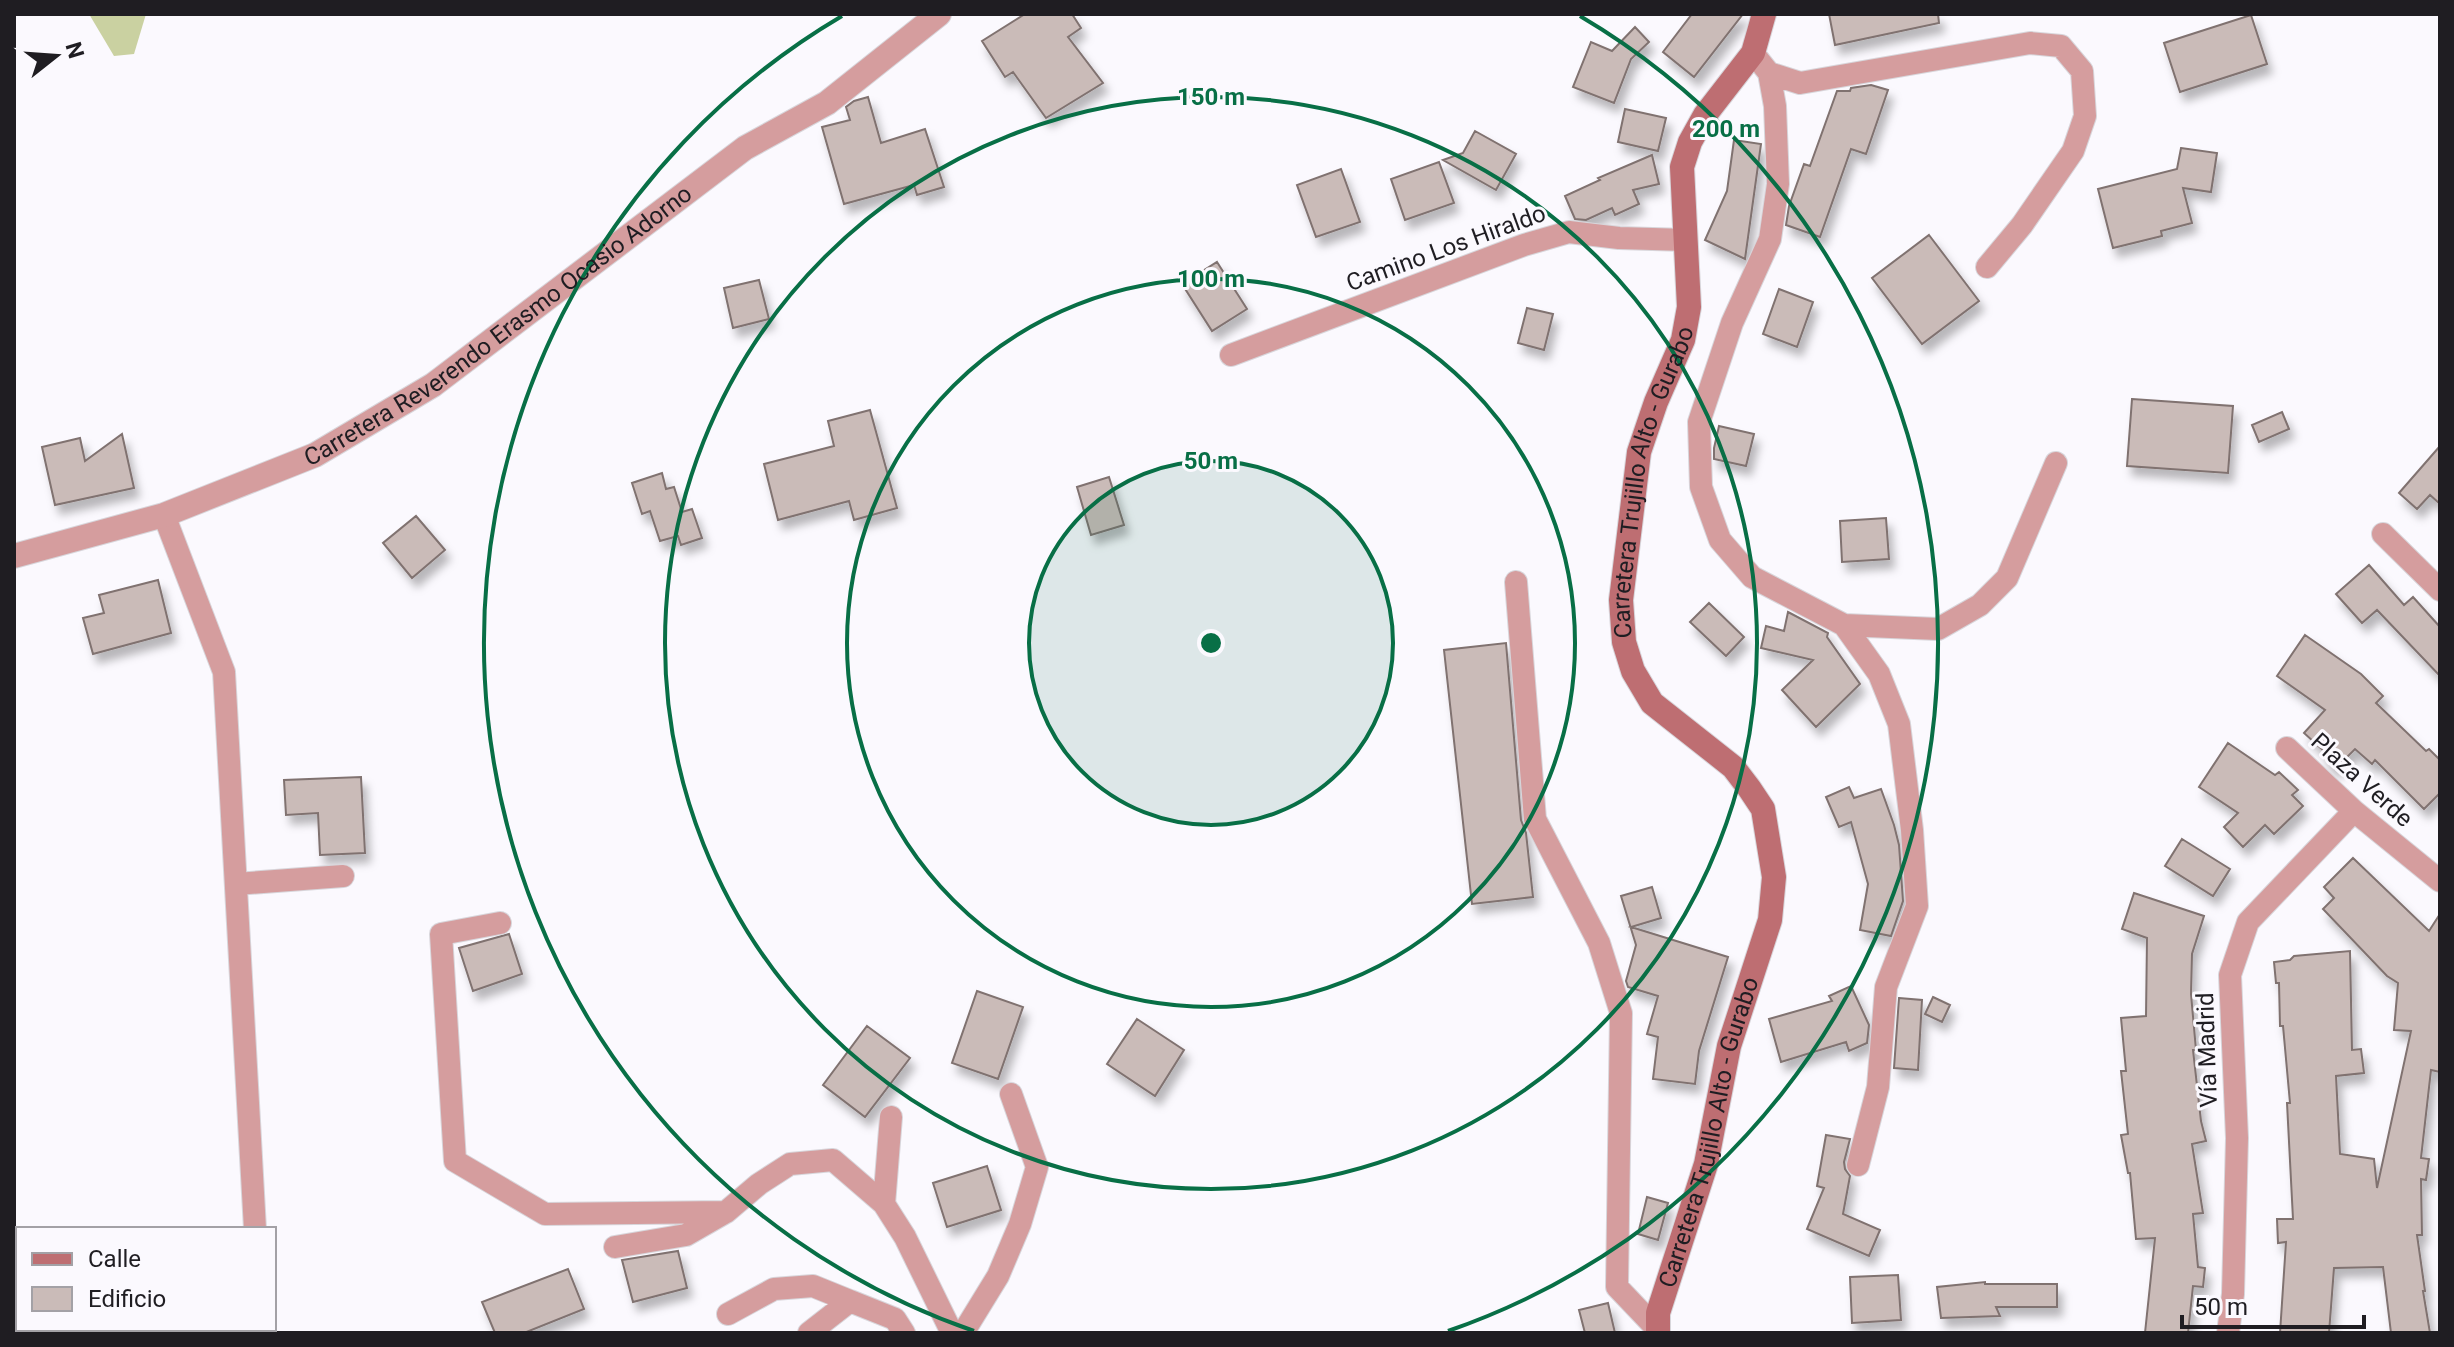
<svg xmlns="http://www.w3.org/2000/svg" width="2454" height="1347" viewBox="0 0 2454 1347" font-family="Roboto,sans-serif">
<defs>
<filter id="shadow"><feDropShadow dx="5" dy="9" stdDeviation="4" flood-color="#0004"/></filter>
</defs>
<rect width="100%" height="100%" fill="#fbf9fe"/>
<path fill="#cad1a1" d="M 89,14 L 146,14 L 134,54 L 114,56 Z"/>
<path fill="#cabbb8" stroke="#807270" stroke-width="2" filter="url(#shadow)" d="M 1025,14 L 1072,14 L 1081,28 L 1068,37 L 1103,83 L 1046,118 L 1013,72 L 1005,77 L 982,41 Z
M 1692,14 L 1743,14 L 1694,77 L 1663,52 Z
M 1829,14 L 1938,14 L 1939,23 L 1835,45 Z
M 2251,15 L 2267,64 L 2180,92 L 2164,43 Z
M 1635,27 L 1649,42 L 1631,59 L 1614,103 L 1573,87 L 1591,42 L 1612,51 Z
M 1871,85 L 1888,90 L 1866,154 L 1851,149 L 1820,237 L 1786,225 L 1789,206 L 1804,164 L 1810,166 L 1837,91 L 1850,91 L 1851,88 Z
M 868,97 L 881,143 L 925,129 L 944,187 L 917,195 L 914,185 L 844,204 L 822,127 L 850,120 L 846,107 L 854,101 Z
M 1625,109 L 1666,118 L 1658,151 L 1618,142 Z
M 1475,131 L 1516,154 L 1496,190 L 1443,160 L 1463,153 Z
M 1734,140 L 1761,144 L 1745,259 L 1705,240 L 1727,191 Z
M 2181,148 L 2217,153 L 2211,192 L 2183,188 L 2192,223 L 2161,231 L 2162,236 L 2113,248 L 2098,189 L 2177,169 Z
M 1652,155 L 1659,184 L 1633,190 L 1639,204 L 1615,215 L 1612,208 L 1586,220 L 1575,219 L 1565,196 L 1600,180 L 1598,178 Z
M 1439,162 L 1454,203 L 1405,220 L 1391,179 Z
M 1341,169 L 1360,222 L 1316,237 L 1297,185 Z
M 1929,235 L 1979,301 L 1922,344 L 1872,278 Z
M 1217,262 L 1247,309 L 1212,331 L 1182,284 Z
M 759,280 L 769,319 L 733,328 L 724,288 Z
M 1779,289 L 1813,302 L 1797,347 L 1763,334 Z
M 1527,308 L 1553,314 L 1544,350 L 1518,343 Z
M 2132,399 L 2233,406 L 2228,473 L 2127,466 Z
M 870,410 L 897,508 L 854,520 L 849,501 L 778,520 L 764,464 L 834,446 L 828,421 Z
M 2282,412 L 2289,429 L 2259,442 L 2252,425 Z
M 1719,426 L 1754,434 L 1746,466 L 1714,459 L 1714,448 Z
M 122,434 L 134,488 L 55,505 L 42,447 L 80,438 L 85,461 Z
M 2440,446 L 2440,504 L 2430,495 L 2417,509 L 2399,493 Z
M 662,473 L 666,489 L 674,487 L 682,512 L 692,509 L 702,538 L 681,545 L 678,536 L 660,541 L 650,511 L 642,514 L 632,483 Z
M 1109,477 L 1124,525 L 1091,535 L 1077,487 Z
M 416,516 L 445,550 L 412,578 L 383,543 Z
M 1886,518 L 1889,559 L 1842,562 L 1840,521 Z
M 2369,565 L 2404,605 L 2413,597 L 2440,627 L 2440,676 L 2377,610 L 2362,623 L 2336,594 Z
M 158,580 L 171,633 L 93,654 L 83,618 L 104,613 L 99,595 Z
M 1709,603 L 1744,637 L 1726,656 L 1690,622 Z
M 1788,612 L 1828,633 L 1827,637 L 1860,684 L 1816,727 L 1782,690 L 1813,660 L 1761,648 L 1766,626 L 1784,631 Z
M 2305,635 L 2361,674 L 2383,696 L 2376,703 L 2426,751 L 2429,749 L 2440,760 L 2440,793 L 2424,809 L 2375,760 L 2372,764 L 2355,749 L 2335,769 L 2322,755 L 2325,752 L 2304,733 L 2325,710 L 2277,676 Z
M 1506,643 L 1521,820 L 1526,833 L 1533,897 L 1472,904 L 1444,650 Z
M 2228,743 L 2275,775 L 2279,772 L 2298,790 L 2292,795 L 2303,806 L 2274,834 L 2265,825 L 2243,847 L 2224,827 L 2238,813 L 2199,787 Z
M 361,777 L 365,853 L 320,855 L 318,813 L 286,815 L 284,780 Z
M 1849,787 L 1854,798 L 1881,789 L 1894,825 L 1899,845 L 1903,901 L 1891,936 L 1860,930 L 1868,884 L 1851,822 L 1839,827 L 1826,797 Z
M 2182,839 L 2230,869 L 2213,896 L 2165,866 Z
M 2353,858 L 2429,931 L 2440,914 L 2440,1072 L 2431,1070 L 2421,1158 L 2429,1159 L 2426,1180 L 2421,1179 L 2422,1235 L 2417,1235 L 2425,1291 L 2423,1291 L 2430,1333 L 2391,1333 L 2383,1267 L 2334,1268 L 2329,1333 L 2280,1333 L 2286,1242 L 2278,1243 L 2277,1219 L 2293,1219 L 2287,1103 L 2290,1103 L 2283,1026 L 2280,1026 L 2279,983 L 2276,983 L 2274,962 L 2290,960 L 2294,956 L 2350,951 L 2352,1050 L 2361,1049 L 2364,1073 L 2336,1076 L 2340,1154 L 2374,1159 L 2377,1188 L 2411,1031 L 2394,1030 L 2398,983 L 2387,976 L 2323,909 L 2334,898 L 2324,887 Z
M 1652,887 L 1661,918 L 1631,927 L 1728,957 L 1699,1051 L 1695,1084 L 1653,1079 L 1658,1037 L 1647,1034 L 1658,996 L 1628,987 L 1626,981 L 1636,945 L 1621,896 Z
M 2134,893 L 2204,916 L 2192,954 L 2191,994 L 2196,1050 L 2193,1050 L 2201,1121 L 2206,1141 L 2192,1144 L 2203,1213 L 2193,1214 L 2198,1267 L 2205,1268 L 2203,1287 L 2193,1286 L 2188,1333 L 2145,1333 L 2155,1238 L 2136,1239 L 2130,1173 L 2128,1173 L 2121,1135 L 2128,1134 L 2121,1071 L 2126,1071 L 2121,1018 L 2146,1016 L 2147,938 L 2122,929 Z
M 509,934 L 522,974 L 473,991 L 459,948 Z
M 1851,986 L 1869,1025 L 1867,1043 L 1849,1051 L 1846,1042 L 1781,1062 L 1769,1019 L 1832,1001 L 1829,996 Z
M 977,991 L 1023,1007 L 998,1079 L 952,1063 Z
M 1933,997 L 1950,1005 L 1942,1022 L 1925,1014 Z
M 1899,998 L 1922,1000 L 1918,1070 L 1894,1068 Z
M 1137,1019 L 1184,1050 L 1155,1096 L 1107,1064 Z
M 867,1026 L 910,1058 L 865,1117 L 823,1085 Z
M 1826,1135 L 1850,1139 L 1844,1162 L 1845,1169 L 1850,1176 L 1843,1214 L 1880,1230 L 1869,1256 L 1807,1229 L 1824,1188 L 1817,1186 Z
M 987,1166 L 1001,1210 L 947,1227 L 933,1183 Z
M 1647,1197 L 1668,1203 L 1658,1240 L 1638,1234 Z
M 678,1251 L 687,1288 L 633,1302 L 622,1260 Z
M 568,1269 L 584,1309 L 524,1333 L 495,1333 L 482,1302 Z
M 1898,1275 L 1901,1320 L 1852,1323 L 1850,1277 Z
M 1985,1282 L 1985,1284 L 2057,1284 L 2057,1307 L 1996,1307 L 2000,1316 L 1941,1318 L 1937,1287 Z
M 1608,1303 L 1615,1333 L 1585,1333 L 1579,1310 Z"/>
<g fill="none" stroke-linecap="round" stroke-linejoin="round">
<g stroke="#d8d6db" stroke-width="24">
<path id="minor" d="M 1753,53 L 1769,73 L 1775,106 L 1778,184 L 1770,239 L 1732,323 L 1699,422 L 1701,487 L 1720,540 L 1752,577 L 1844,625 L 1938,629 L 1980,605 L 2007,578 L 2056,463
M 1769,73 L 1800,83 L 2030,43 L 2061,46 L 2082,71 L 2085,116 L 2073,151 L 2022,225 L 1987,267
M 1231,355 L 1524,245 L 1569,232 L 1619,238 L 1686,240
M 164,515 L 224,672 L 255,1229
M 2383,534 L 2440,590
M 1516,582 L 1535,819 L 1599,943 L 1621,1013 L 1617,1287 L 1658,1330
M 1844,625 L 1879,674 L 1899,724 L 1912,830 L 1917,906 L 1886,987 L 1878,1087 L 1858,1165
M 2287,748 L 2354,811 L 2440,881
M 236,884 L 343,876
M 500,923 L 441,934 L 455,1161 L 545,1214 L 726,1212
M 884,1204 L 891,1117
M 615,1247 L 686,1235 L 726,1212 L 759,1184 L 790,1164 L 833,1160 L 884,1204 L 905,1237 L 952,1333
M 728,1314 L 774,1289 L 813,1286 L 850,1301
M 809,1333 L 850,1301 L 895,1319 L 904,1333
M 963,1333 L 998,1276 L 1020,1224 L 1037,1167 L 1011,1094
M 2228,1333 L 2233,1294 L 2237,1138 L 2230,975 L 2248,922 L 2354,811"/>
</g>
<g stroke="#d8d6db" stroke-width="26">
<g id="tertiary">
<path id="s1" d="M 14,556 L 164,515 L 315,455 L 433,385 L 745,148 L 827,103 L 939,14"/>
</g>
</g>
<g stroke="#d8d6db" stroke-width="26">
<g id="secondary">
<path id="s2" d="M 1658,1333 L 1658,1313 L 1706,1164 L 1729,1046 L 1770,920 L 1774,877 L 1763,809 L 1749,788 L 1733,767 L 1652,703 L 1633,671 L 1624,642 L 1621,600 L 1639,452 L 1656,402 L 1683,340 L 1689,307 L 1682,167 L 1690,142 L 1705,115 L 1753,53 L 1764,14"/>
</g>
</g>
<use href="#minor" stroke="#d59d9e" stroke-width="22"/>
<use href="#tertiary" stroke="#d59d9e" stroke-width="24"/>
<use href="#secondary" stroke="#be6e72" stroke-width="24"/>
</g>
<circle cx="1211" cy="643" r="182" fill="#086f46" fill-opacity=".12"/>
<g fill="none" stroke="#086f46" stroke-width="4">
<circle cx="1211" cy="643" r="182"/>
<circle cx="1211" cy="643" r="364"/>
<circle cx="1211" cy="643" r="546"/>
<path d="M974 1331A728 728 0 0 1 842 16M1580 16A728 728 0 0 1 1448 1331"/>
</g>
<g text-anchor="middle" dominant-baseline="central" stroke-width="6" stroke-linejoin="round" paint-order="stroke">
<g font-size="24" fill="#1f1d22" stroke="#fbf9fe">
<text transform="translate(1446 248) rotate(-20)">Camino Los Hiraldo</text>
<text stroke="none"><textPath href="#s1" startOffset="542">Carretera Reverendo Erasmo Ocasio Adorno</textPath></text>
<text stroke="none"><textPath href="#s2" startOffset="928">Carretera Trujillo Alto - Gurabo</textPath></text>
<text transform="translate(2362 780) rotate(42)">Plaza Verde</text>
<text transform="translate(2207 1050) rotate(-92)">Vía Madrid</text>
<text stroke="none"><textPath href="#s2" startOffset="208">Carretera Trujillo Alto - Gurabo</textPath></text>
</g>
</g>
<circle cx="1211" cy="643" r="12" fill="#086f46" stroke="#fbf9fe" stroke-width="4"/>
<g font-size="24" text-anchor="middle" font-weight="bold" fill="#086f46" stroke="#fbf9fe" stroke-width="6" stroke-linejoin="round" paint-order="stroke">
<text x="1211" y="105">150 m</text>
<text x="1726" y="137">200 m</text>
<text x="1211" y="287">100 m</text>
<text x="1211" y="469">50 m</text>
</g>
<rect width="2454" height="1347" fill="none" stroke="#1f1d22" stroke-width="32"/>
<rect x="16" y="1227" width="260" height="104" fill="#fbf9fe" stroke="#a3a1a6" stroke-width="2"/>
<rect x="32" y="1253" width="40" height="12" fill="#be6e72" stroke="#a3a1a6" stroke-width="2"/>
<text x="88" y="1267" font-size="24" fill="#1f1d22">Calle</text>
<rect x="32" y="1287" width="40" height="24" fill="#cabbb8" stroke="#a3a1a6" stroke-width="2"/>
<text x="88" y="1307" font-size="24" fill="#1f1d22">Edificio</text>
<g transform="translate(56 56) rotate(73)" stroke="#fbf9fe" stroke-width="6" paint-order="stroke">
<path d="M0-6L14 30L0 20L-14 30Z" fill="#1f1d22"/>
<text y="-12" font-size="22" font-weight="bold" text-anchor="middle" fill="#1f1d22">N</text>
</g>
<path d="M2182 1315v12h182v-12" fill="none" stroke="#1f1d22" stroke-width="4"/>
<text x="2194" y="1315" font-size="24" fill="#1f1d22" stroke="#fbf9fe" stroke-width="6" paint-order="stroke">50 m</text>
</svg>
